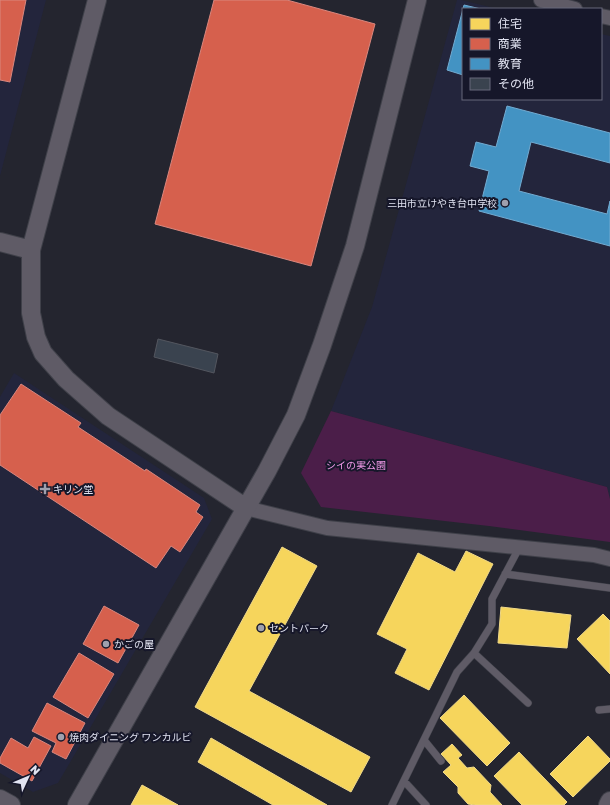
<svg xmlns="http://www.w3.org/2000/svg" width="610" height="805" viewBox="0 0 610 805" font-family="'Golos Text','Noto Sans JP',sans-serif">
<rect width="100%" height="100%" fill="#24252f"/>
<path fill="#23253c" d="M 0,0 L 46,0 L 0,176 Z
M 457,0 L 461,0 L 498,9 L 463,9 L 463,99 L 601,99 L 601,34 L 610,36 L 610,499 L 607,487 L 331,411 L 372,307 Z
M 14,373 L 204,498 L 212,519 L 58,783 L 33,792 L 0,773 L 0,397 Z"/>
<path fill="#4b1e49" d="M 331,411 L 607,487 L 610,499 L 610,542 L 489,526 L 321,507 L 301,473 Z"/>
<path fill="#f6d55c" stroke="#f0d989" d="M 282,547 L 317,566 L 249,691 L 370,757 L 351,792 L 195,707 Z
M 466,551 L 493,564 L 429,690 L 395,673 L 407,649 L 377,634 L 418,553 L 455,572 Z
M 501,607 L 571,615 L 567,648 L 498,643 Z
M 603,614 L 610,621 L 610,674 L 577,639 Z
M 464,695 L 510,743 L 487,766 L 440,718 Z
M 588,736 L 610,759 L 610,761 L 573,797 L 550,774 Z
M 211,738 L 327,805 L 273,805 L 198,762 Z
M 452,744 L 462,755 L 458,758 L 467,768 L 474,767 L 491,785 L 490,792 L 502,805 L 475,805 L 468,804 L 458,793 L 458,787 L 443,772 L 451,765 L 441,754 Z
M 519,752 L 567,802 L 564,805 L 522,805 L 494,776 Z
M 142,785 L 178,805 L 131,805 Z"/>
<path fill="#d6604d" stroke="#d9877e" d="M 0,0 L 26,0 L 10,82 L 0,80 Z
M 214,0 L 287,0 L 375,24 L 311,266 L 155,224 Z
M 21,384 L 81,423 L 78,427 L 145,471 L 146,469 L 200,505 L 196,512 L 203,517 L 180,552 L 171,546 L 156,568 L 0,465 L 0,415 Z
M 104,606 L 139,625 L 118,663 L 83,644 Z
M 79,653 L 114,674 L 88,718 L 53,697 Z
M 47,703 L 85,723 L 66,759 L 52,752 L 56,743 L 32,731 Z
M 34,737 L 51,746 L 32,781 L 0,763 L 0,758 L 11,738 L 28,748 Z"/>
<path fill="#4393c3" stroke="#72abd1" d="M 464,5 L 481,9 L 463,9 L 463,75 L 447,70 Z
M 507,106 L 610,133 L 610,163 L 531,142 L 519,191 L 607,214 L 610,201 L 610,246 L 479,211 L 489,171 L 470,166 L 476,142 L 496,147 Z"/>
<path fill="#3a434f" stroke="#53565f" d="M 158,339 L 218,354 L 214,373 L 154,357 Z"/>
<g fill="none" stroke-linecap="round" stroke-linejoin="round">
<g stroke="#3f4049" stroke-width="8">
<path id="service" d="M 505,574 L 610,588
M 474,653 L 528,703
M 599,710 L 610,709
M 424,740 L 441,761
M 404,781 L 426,805
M 392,805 L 457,672 L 474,653 L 492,624 L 492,599 L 519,548"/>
</g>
<g stroke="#3f4049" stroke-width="16">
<path id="minor" d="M 541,0 L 575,9
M 601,16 L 610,18
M 246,508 L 327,528 L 594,555 L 610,559"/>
</g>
<g stroke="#3f4049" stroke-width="20">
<path id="tertiary" d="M 97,0 L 31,250 L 31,313 L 36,337 L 43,353 L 66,379 L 108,416 L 246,508
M 0,242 L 31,250
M 0,799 L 11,805
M 77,805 L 267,471 L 296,415 L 322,345 L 355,246 L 417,0
M 608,805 L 610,801"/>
</g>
<use href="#service" stroke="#5f5b66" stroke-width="7"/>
<use href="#minor" stroke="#5f5b66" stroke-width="14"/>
<use href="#tertiary" stroke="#5f5b66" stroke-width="18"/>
</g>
<g fill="#9fa0ad" stroke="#16172a" stroke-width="1.5">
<circle cx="505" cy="203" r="4"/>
<path d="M43 483h4v4h4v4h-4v4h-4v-4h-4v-4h4z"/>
<circle cx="261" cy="628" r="4"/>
<circle cx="106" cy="644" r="4"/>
<circle cx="61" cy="737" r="4"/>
</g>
<g text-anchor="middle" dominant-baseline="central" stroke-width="4" stroke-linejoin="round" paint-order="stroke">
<g font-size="10" fill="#e1e3f1" stroke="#16172a" text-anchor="start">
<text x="497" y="203" text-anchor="end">三田市立けやき台中学校</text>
<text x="53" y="489">キリン堂</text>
<text x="269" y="628">セントパーク</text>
<text x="114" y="644">かごの屋</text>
<text x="69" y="737">焼肉ダイニング ワンカルビ</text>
</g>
<g font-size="10" fill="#f39bea" stroke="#16172a">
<text x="356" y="465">シイの実公園</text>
</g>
</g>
<rect x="462" y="8" width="140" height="92" fill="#16172a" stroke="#67697a"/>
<rect x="470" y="18" width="20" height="12" fill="#f6d55c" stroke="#67697a"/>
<text x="498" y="28" font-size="12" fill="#e1e3f1">住宅</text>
<rect x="470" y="38" width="20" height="12" fill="#d6604d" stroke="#67697a"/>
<text x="498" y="48" font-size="12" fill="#e1e3f1">商業</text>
<rect x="470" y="58" width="20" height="12" fill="#4393c3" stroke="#67697a"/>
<text x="498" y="68" font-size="12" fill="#e1e3f1">教育</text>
<rect x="470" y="78" width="20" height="12" fill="#3a434f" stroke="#67697a"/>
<text x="498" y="88" font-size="12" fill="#e1e3f1">その他</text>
<g transform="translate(28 777) rotate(46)" stroke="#16172a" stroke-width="3" paint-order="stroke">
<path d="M0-3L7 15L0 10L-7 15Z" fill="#e1e3f1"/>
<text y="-6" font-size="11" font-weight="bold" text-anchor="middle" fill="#e1e3f1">N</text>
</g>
</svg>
